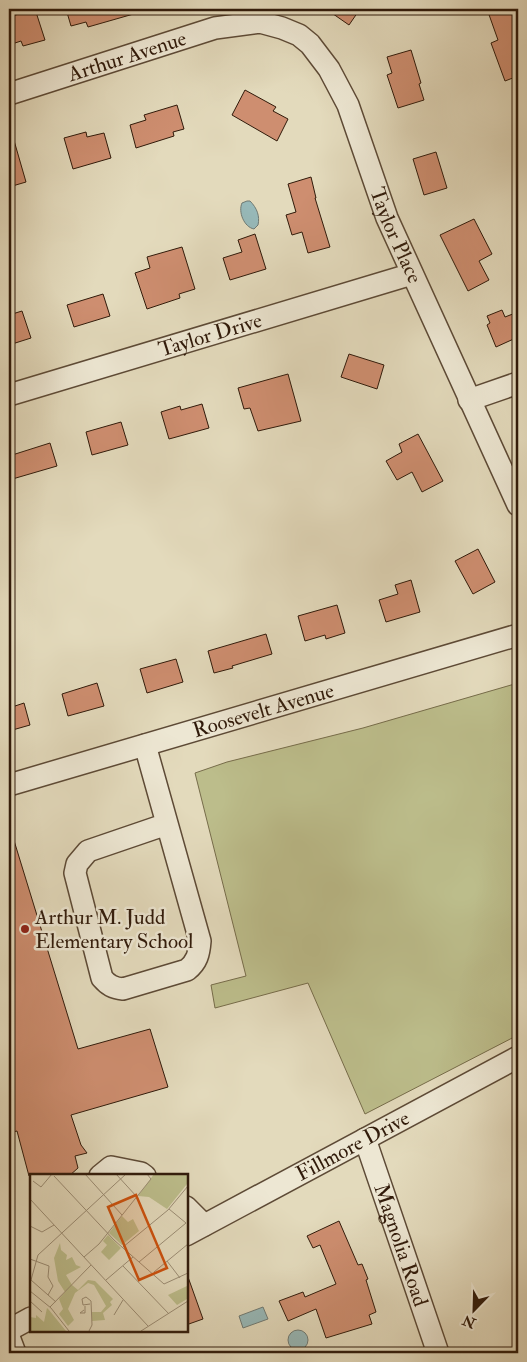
<svg xmlns="http://www.w3.org/2000/svg" width="527" height="1362" viewBox="0 0 527 1362" font-family="'IM FELL Double Pica',serif">
<rect width="100%" height="100%" fill="#e3dabc"/>
<filter id="stains"><feTurbulence type="fractalNoise" baseFrequency=".004" numOctaves="4"/><feColorMatrix values="0 0 0 0 .2 0 0 0 0 .09 0 0 0 0 .02 0 0 0 .5 -.17"/></filter>
<radialGradient id="worn" r=".72"><stop offset=".6" stop-color="#630" stop-opacity="0"/><stop offset="1" stop-color="#630" stop-opacity=".3"/></radialGradient>
<path fill="#bcbd8b" stroke="#766c4a" d="M 518,683 L 518,1035 L 365,1114 L 308,983 L 215,1008 L 211,985 L 246,976 L 195,773 L 227,762 L 363,728 Z"/>
<path fill="#97b9b9" stroke="#6e7973" d="M 247,201 L 250,201 C 257,208 260,216 258,225 L 254,229 C 244,227 238,212 242,203 Z
M 263,1307 L 268,1319 L 243,1328 L 239,1316 Z
M288 1340a10 10 0 1 1 20 0a10 10 0 1 1-20 0Z"/>
<path fill="#ce8e70" stroke="#301a0a" d="M 35,9 L 45,40 L 23,46 L 21,41 L 9,45 L 9,17 Z
M 66,9 L 137,9 L 137,13 L 88,27 L 86,22 L 71,26 Z
M 326,9 L 360,9 L 349,25 Z
M 487,9 L 513,9 L 518,24 L 518,76 L 505,81 L 491,43 L 498,40 Z
M 411,50 L 421,83 L 419,84 L 424,100 L 398,108 L 387,75 L 392,73 L 387,57 Z
M 245,90 L 276,107 L 273,111 L 288,119 L 277,141 L 232,115 Z
M 177,105 L 184,129 L 173,132 L 174,136 L 136,148 L 130,125 L 146,120 L 144,115 Z
M 86,132 L 87,137 L 104,133 L 111,158 L 73,169 L 64,138 Z
M 9,137 L 13,137 L 26,182 L 9,187 Z
M 436,152 L 447,188 L 424,195 L 413,159 Z
M 311,177 L 316,198 L 315,198 L 330,247 L 308,253 L 302,232 L 292,235 L 286,215 L 296,212 L 288,184 Z
M 474,219 L 492,254 L 479,261 L 489,280 L 468,291 L 440,235 Z
M 255,234 L 266,269 L 230,280 L 223,258 L 242,252 L 238,240 Z
M 182,247 L 195,289 L 179,294 L 180,298 L 147,309 L 135,273 L 150,268 L 147,257 Z
M 103,294 L 110,316 L 74,327 L 67,305 Z
M 502,310 L 505,317 L 518,312 L 518,337 L 496,347 L 487,325 L 490,323 L 487,316 Z
M 22,311 L 31,338 L 9,345 L 9,315 Z
M 349,354 L 384,365 L 377,389 L 341,377 Z
M 288,374 L 301,421 L 258,431 L 250,408 L 244,409 L 238,388 Z
M 202,404 L 209,428 L 169,439 L 161,412 L 180,406 L 181,410 Z
M 121,422 L 128,445 L 92,455 L 86,432 Z
M 418,434 L 443,481 L 422,492 L 412,472 L 397,480 L 386,461 L 402,452 L 399,444 Z
M 50,443 L 57,466 L 9,480 L 9,456 Z
M 478,549 L 495,582 L 473,594 L 455,561 Z
M 411,580 L 420,612 L 386,622 L 379,600 L 398,594 L 395,585 Z
M 337,605 L 345,633 L 326,639 L 325,635 L 305,641 L 298,616 Z
M 266,634 L 272,654 L 232,666 L 233,668 L 214,673 L 208,651 Z
M 176,659 L 183,682 L 147,693 L 140,669 Z
M 97,683 L 104,706 L 68,716 L 62,694 Z
M 24,703 L 30,725 L 9,731 L 9,708 Z
M 9,834 L 12,834 L 78,1049 L 150,1029 L 168,1087 L 71,1115 L 81,1145 L 87,1153 L 75,1156 L 78,1168 L 69,1176 L 29,1176 L 17,1131 L 9,1133 Z
M 339,1221 L 358,1265 L 362,1264 L 368,1279 L 366,1280 L 376,1312 L 369,1315 L 372,1324 L 326,1338 L 316,1309 L 288,1321 L 279,1301 L 303,1292 L 305,1297 L 336,1284 L 320,1245 L 313,1248 L 307,1236 Z
M 188,1277 L 203,1319 L 186,1325 L 186,1278 Z"/>
<g fill="none" stroke-linecap="round" stroke-linejoin="round">
<g stroke="#5d4a36" stroke-width="24">
<g id="minor">
<path id="s1" d="M 9,94 L 215,28 L 260,22 L 282,28 L 299,35 L 310,44 L 329,69 L 348,105 L 387,218 L 518,505"/>
<path id="s2" d="M 9,395 L 412,274"/>
<path d="M 469,400 L 518,383"/>
<path d="M 145,745 C 163,811 182,876 200,941 C 199,954 197,962 187,970 L 123,989 C 113,988 108,985 102,978 L 75,873 L 77,864 L 88,851 L 167,824"/>
<path id="s3" d="M 9,785 L 518,635"/>
<path id="s4" d="M 365,1139 L 438,1353"/>
<path d="M 100,1176 L 111,1167 L 141,1173 L 145,1176"/>
<path d="M 186,1207 L 204,1225"/>
<path id="s5" d="M 186,1235 L 518,1057"/>
<path d="M 9,1330 L 31,1318"/>
<path d="M 9,1337 L 15,1353"/>
</g>
</g>
<use href="#minor" stroke="#ede7d3" stroke-width="21"/>
</g>
<circle fill="#8f2418" stroke="#ede7d3" stroke-width="2" cx="25" cy="929" r="5"/>
<g text-anchor="middle" dominant-baseline="central" stroke-width="5" stroke-linejoin="round" paint-order="stroke">
<g font-size="21" fill="#301a0a" stroke="#ede7d3">
<text stroke="none"><textPath href="#s1" startOffset="124">Arthur Avenue</textPath></text>
<text stroke="none"><textPath href="#s1" startOffset="528">Taylor Place</textPath></text>
<text stroke="none"><textPath href="#s2" startOffset="210">Taylor Drive</textPath></text>
<text stroke="none"><textPath href="#s3" startOffset="265">Roosevelt Avenue</textPath></text>
<text stroke="none"><textPath href="#s5" startOffset="189">Fillmore Drive</textPath></text>
<text stroke="none"><textPath href="#s4" startOffset="112">Magnolia Road</textPath></text>
</g>
<g font-size="21" fill="#301a0a" stroke="#ede7d3" text-anchor="start">
<text x="35" y="917">Arthur M. Judd<tspan x="35" dy="24">Elementary School</tspan></text>
</g>
</g>
<g transform="translate(30 1174)">
<rect width="158" height="158" fill="#e3dabc"/>
<path d="M 124,0 L 157,0 L 157,10 L 137,35 L 119,23 L 108,22 ZM 92,42 L 98,48 L 103,45 L 109,57 L 92,71 L 79,59 ZM 78,61 L 91,74 L 79,86 L 71,78 L 77,71 L 73,67 ZM 30,69 L 31,76 L 37,81 L 36,86 L 42,83 L 46,91 L 51,93 L 36,101 L 42,111 L 48,116 L 58,106 L 65,107 L 83,125 L 80,128 L 82,131 L 73,139 L 75,146 L 62,147 L 62,138 L 71,138 L 76,132 L 64,111 L 58,109 L 45,119 L 38,135 L 44,146 L 38,152 L 29,140 L 33,135 L 29,125 L 35,118 L 28,107 L 24,84 ZM 157,112 L 157,125 L 147,131 L 138,121 ZM 17,134 L 19,136 L 36,157 L 0,157 L 0,143 L 6,144 L 6,141 L 14,148 Z" fill="#bcbd8b"/>
<path fill="none" stroke="#9b8d75" stroke-width="1" d="M 55,0 L 92,41M 86,0 L 107,23M 24,2 L 84,66 L 134,110 L 158,99M 3,7 L 11,13 L 22,0M 0,25 L 118,152M 139,35 L 156,49M 0,52 L 12,58 L 24,51M 93,73 L 138,36 L 158,12M 54,83 L 69,70 L 121,5 L 117,0M 0,85 L 19,92 L 18,103 L 23,112 L 18,121M 137,87 L 150,104M 109,88 L 156,49M 93,92 L 139,140M 124,98 L 158,70M 76,106 L 103,83M 0,117 L 21,134 L 39,157M 0,127 L 12,138M 26,128 L 1,106 L 8,81 L 96,0M 20,133 L 61,91M 54,136 L 50,139 L 55,139 L 55,132M 84,141 L 93,126M 59,157 L 62,151 L 61,127 L 56,123 L 52,125 L 53,131 L 60,130M 111,157 L 158,127"/>
<path fill="#cc500c" fill-opacity="0.15" stroke="#cc500c" stroke-width="2.5" d="M 106,21 L 137,94 L 109,106 L 78,33 Z"/>
<rect width="158" height="158" fill="none" stroke="#301a0a" stroke-width="2.5"/>
</g>
<rect width="527" height="1362" fill="none" stroke="#e3dabc" stroke-width="30"/>
<rect x="10" y="10" width="507" height="1342" fill="none" stroke="#301a0a" stroke-width="2.5"/>
<rect x="15" y="15" width="497" height="1332" fill="none" stroke="#301a0a"/>
<g transform="translate(474 1310) rotate(203)" stroke="#ede7d3" stroke-width="4" paint-order="stroke">
<path d="M0-4L9 19L0 12L-9 19Z" fill="#301a0a"/>
<text y="-8" font-size="14" font-weight="bold" text-anchor="middle" fill="#301a0a">N</text>
</g>
<rect width="100%" height="100%" filter="url(#stains)"/>
<rect width="100%" height="100%" fill="url(#worn)"/>
</svg>
